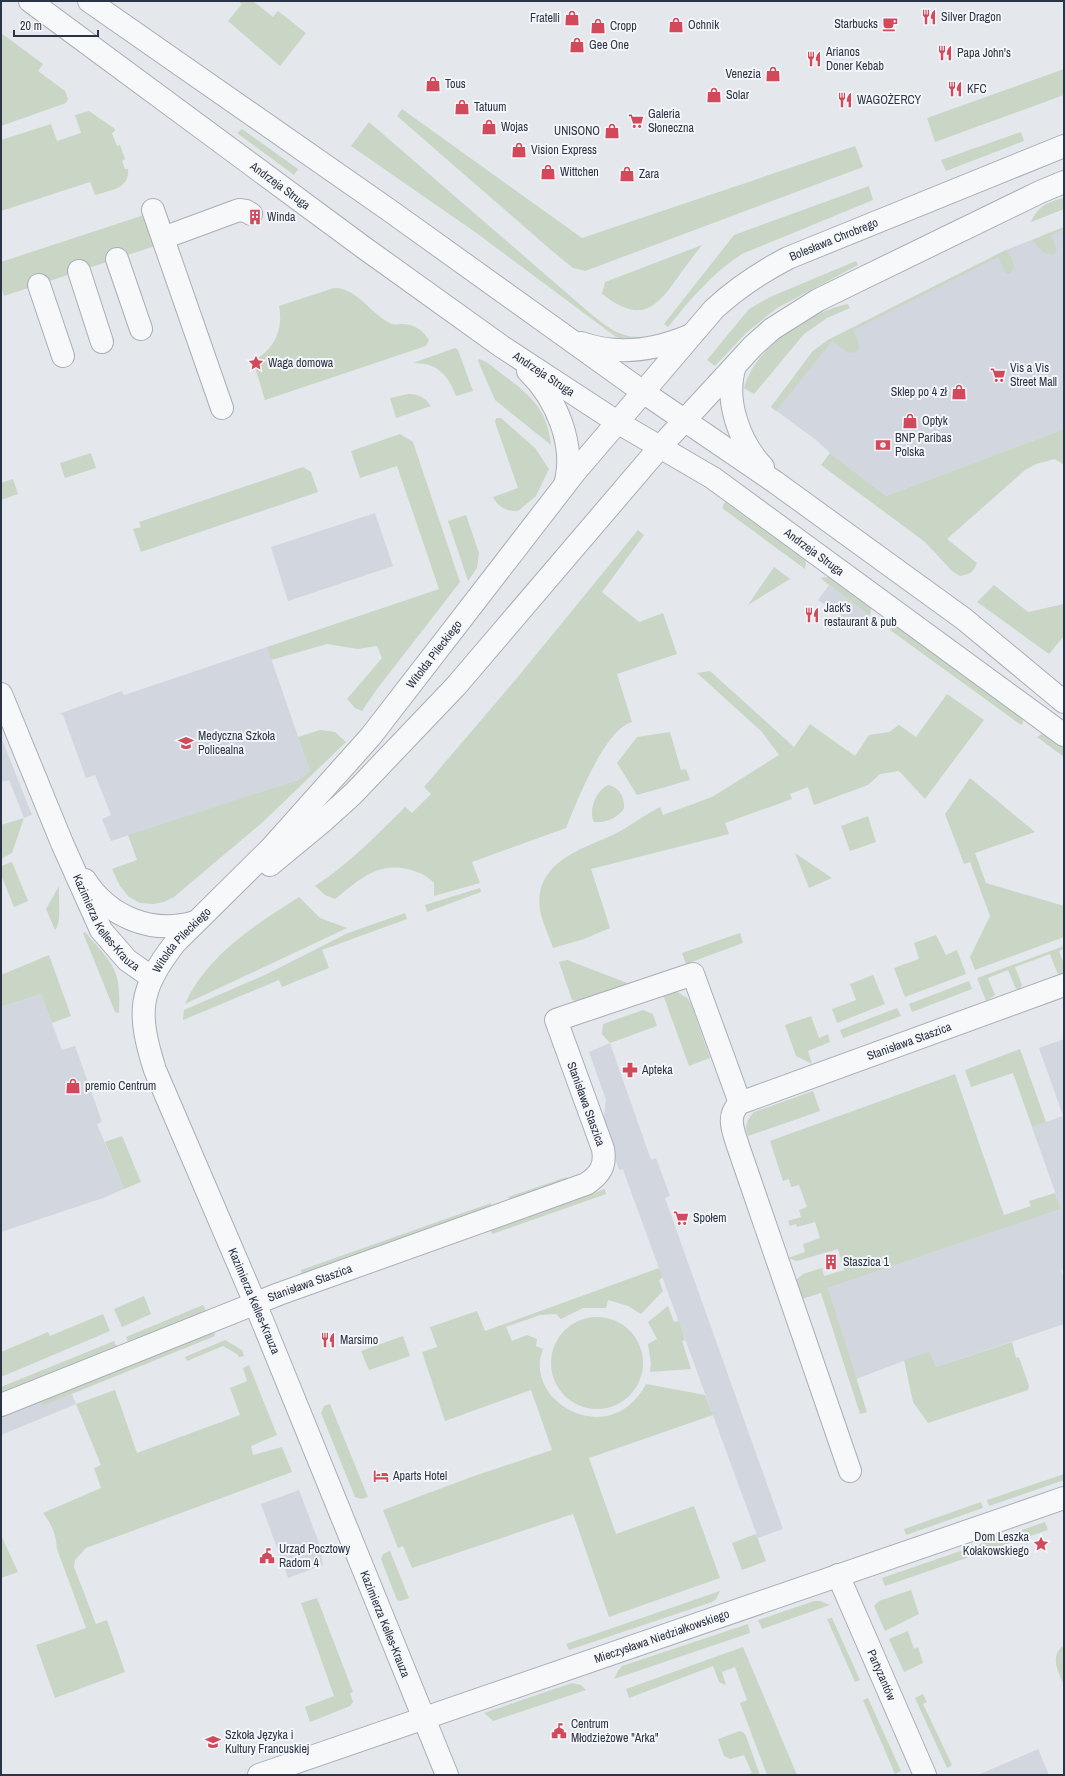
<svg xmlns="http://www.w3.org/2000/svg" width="1065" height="1776" viewBox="0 0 1065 1776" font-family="'Archivo Narrow',sans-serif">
<rect width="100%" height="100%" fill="#e4e7ec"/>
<path fill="#d2d6de" d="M 1064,227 L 1064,429 L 886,496 L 830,453 L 815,439 L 771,407 L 813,351 L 828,340 L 1006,250 Z
M 375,513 L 393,566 L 288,601 L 271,547 Z
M 829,585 L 870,616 L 859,628 L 818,600 Z
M 267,647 L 310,771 L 301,779 L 111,841 L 102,819 L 111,815 L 95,775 L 86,778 L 63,715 L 59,714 L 122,691 L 124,695 Z
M 1,737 L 32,815 L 24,818 L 9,780 L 1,782 Z
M 41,994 L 62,1050 L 75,1046 L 102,1122 L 97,1124 L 124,1189 L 103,1198 L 1,1232 L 1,1007 Z
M 1064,1039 L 1064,1269 L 1061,1270 L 1064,1277 L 1064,1324 L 936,1367 L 930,1351 L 856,1379 L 828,1288 L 1061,1209 L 1032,1127 L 1063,1116 L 1039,1048 Z
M 610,1043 L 651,1160 L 656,1158 L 670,1196 L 665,1198 L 783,1529 L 758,1538 L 626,1178 L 623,1169 L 619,1170 L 603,1123 L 606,1100 L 589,1052 Z
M 72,1394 L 76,1404 L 1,1435 L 1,1417 L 40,1402 L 42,1405 Z
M 299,1490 L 319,1543 L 323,1565 L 288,1578 L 261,1504 Z
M 1038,1749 L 1049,1775 L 977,1775 L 1013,1760 Z"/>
<path fill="#c9d6c5" d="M 238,1 L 253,1 L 273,17 L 278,11 L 306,33 L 280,66 L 228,21 L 242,4 Z
M 1,33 L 43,64 L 38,71 L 65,91 L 68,99 L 66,103 L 1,126 Z
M 1064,69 L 1064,95 L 935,142 L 927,118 Z
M 402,109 L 582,238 L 855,146 L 863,167 L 585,271 L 573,268 L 551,250 L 397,116 Z
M 89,111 L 115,129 L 115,131 L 112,133 L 117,146 L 120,145 L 125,159 L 122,161 L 125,169 L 128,169 C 130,189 110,190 95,195 L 90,182 L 1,211 L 1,140 L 51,124 L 57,141 L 81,133 L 75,115 Z
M 369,122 L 591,314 C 610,329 620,338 645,337 L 647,339 L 628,341 L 616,337 L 475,232 L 351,146 Z
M 242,129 L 298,169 L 294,175 L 237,133 Z
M 1021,132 L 1024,141 L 946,171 L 941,160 Z
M 869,186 L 873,200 L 742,254 C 711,274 690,300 668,327 L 664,324 L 734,235 Z
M 1064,198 L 1064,209 L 1031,222 C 1037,207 1049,201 1064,198 Z
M 144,215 L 155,246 L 4,296 L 1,286 L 1,262 Z
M 1064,227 L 1064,230 L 1051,235 L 1057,251 L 1054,255 L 1044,253 L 1032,240 Z
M 702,245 C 694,255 686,266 678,277 C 654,312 639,322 602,294 L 605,282 Z
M 1006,250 L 1011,256 L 1014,267 L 1010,274 L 1006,273 L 998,257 L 853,330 C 856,338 864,347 854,353 L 847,352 L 832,341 L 776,411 L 771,407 L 813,351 L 828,340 Z
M 856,261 L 858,265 L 777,308 L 746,333 L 715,366 L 707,360 L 749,309 L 770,297 Z
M 334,288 C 357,287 372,316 392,324 C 395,325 398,324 401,324 C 414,324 422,329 429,340 L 426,346 L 265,400 L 253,361 C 274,350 284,329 279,306 Z
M 848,304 L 850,308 L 827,318 L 804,334 L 754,394 L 744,388 C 755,347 808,312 848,304 Z
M 455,348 L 458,350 L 473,391 L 456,396 C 449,376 437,362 413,363 Z
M 479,359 C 487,361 495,369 502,374 C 530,395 547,408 551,445 L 495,400 L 478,361 Z
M 408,394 C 418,394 425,397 431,406 L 396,418 L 390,398 Z
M 496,418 L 501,418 L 535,448 L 549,469 L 536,496 L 518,511 C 507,512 498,507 493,497 L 518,488 L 495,422 Z
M 1064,429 L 1064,465 L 1055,459 L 1036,464 L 1025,470 L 947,539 L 977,563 C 973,573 970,574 960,576 L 952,571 L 925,542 L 821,465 L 830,453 L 886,496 Z
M 400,434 L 413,442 L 460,582 L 377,689 L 362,711 L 355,708 L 347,699 L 382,658 L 377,646 L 358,649 L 327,644 L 271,660 L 267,647 L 439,589 L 397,466 L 360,478 L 351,451 Z
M 91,453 L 96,468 L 65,478 L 60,463 Z
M 303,467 L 311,472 L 318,492 L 141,552 L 133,529 L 141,527 L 139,522 Z
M 13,479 L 18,494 L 1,500 L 1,483 Z
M 725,502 L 805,560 L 806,564 L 805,569 L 722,508 Z
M 466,515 L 479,553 L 477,568 L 468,581 L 448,521 Z
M 638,530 L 644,535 L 602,592 L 639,622 L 663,613 L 677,654 L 617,674 L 632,722 C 604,730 577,802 566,828 L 472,862 L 480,883 L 434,896 L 434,883 C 425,874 419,872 407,869 C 376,862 357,882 335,899 L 325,895 L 315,886 C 349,864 377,835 405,807 L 412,813 L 431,794 L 424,787 L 517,678 Z
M 774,567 L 790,579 L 748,605 Z
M 828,577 L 871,608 L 870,616 L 820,578 Z
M 994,585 L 1028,612 L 1064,604 L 1064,636 L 1049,654 L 977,602 Z
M 892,627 L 898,627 L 1022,718 L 1023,722 L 1021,725 L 890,630 Z
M 710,671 L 794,747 L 810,724 L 855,756 L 869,735 L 889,732 L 899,725 L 916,737 L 947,694 L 984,720 L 925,799 L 899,771 L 880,774 L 868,785 L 814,805 L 808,787 L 790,794 L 792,799 L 725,823 L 729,834 L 591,869 L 610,928 L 584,939 L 553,948 C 549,936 542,922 540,910 C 534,863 579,850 613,835 C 629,827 644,815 660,807 L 663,815 L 712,797 L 779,755 L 761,731 L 697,673 Z
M 320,730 L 335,732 L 346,742 L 264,821 L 174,897 L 164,902 L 153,904 L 140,903 L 129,897 L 120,886 L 112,869 L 137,860 L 128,835 L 301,779 L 310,771 L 298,737 Z
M 670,732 L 681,770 L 686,769 L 690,780 L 637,795 L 617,763 L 637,737 Z
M 1043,733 L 1064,748 L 1064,757 L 1037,737 Z
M 970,778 L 1035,832 L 975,853 L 986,883 L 1064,906 L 1064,937 L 975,970 L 970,957 L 990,916 L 970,862 L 964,864 L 945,814 Z
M 608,785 C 619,787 625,797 624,808 C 620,817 603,824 594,822 C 588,811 596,790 608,785 Z
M 868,816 L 876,842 L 850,851 L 841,826 Z
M 24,818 L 12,853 L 1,859 L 1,825 Z
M 795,853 L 832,878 L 809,888 Z
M 12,862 L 28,901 L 14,907 L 1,875 L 1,866 Z
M 59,886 C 58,898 62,923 55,930 L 46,909 Z
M 480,888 L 481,892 L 427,912 L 425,905 Z
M 299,897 L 320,918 L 347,928 L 185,1004 C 207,955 255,925 299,897 Z
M 405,913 L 407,919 L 322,950 L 329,968 L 282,987 L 279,980 L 183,1020 L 184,1010 L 267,974 L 348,933 Z
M 85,932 C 113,965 121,967 119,1013 L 115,1012 L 83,933 Z
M 740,933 L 743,943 L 686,964 L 682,953 Z
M 936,935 L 946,955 L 957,950 L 966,974 L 905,997 L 894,968 L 919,959 L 914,943 Z
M 1064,946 L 1064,949 L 1059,951 L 1064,964 L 1063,974 L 1058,974 L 1057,972 L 1050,954 L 1015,967 L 1022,985 L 1020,989 L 1017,989 L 1015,987 L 1008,970 L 988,978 L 995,995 L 986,1001 L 977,978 Z
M 49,955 L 71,1016 L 52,1023 L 41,994 L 1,1007 L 1,975 Z
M 567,960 L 630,984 L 582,1002 L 572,1000 L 559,962 Z
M 873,975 L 885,1004 L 837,1023 L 832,1009 L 856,1000 L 850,984 Z
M 969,981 L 972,989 L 912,1012 L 909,1004 Z
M 676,991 L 687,998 L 691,1004 L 710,1058 L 689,1066 L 662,992 Z
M 897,1008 L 901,1016 L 843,1038 L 840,1030 Z
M 643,1010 L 653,1014 L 657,1026 L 610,1043 L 602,1034 L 603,1024 Z
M 811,1016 L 819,1038 L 828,1034 L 830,1042 L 808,1051 L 812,1064 L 796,1056 L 785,1025 Z
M 1020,1049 L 1046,1122 L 1032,1127 L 1013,1073 L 971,1087 L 965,1070 Z
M 955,1074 L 1004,1215 L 1031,1206 L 1029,1201 L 1055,1193 L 1061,1209 L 828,1288 L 867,1412 L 860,1414 L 821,1293 L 802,1299 L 796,1280 L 803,1274 L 822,1268 L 824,1276 L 844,1270 L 838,1249 L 797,1261 L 788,1258 L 805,1252 L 803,1244 L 820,1238 L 815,1222 L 797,1227 L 796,1224 L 790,1226 L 788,1221 L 801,1217 L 799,1210 L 807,1207 L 799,1185 L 791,1187 L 789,1179 L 783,1181 L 770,1141 Z
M 813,1091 L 820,1111 L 748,1136 C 744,1126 747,1120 754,1112 Z
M 122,1136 L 141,1182 L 124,1189 L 105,1142 Z
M 567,1177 L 569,1182 L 512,1202 L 508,1197 Z
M 605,1189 L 606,1194 L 492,1234 L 491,1230 Z
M 491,1203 L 491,1209 L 302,1275 L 301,1270 Z
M 659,1268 L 663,1277 L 659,1280 L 663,1291 L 641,1314 L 628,1306 L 608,1300 L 606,1308 L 583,1308 L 561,1319 L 556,1314 L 540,1315 L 506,1327 L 512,1341 L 527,1335 L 537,1339 L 536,1346 L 543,1349 C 522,1402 610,1452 646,1384 L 705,1395 L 713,1415 L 589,1458 L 616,1534 L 694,1506 L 720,1578 L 609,1617 L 573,1514 L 412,1568 L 403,1546 L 398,1548 L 383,1510 L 474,1476 L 552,1450 L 531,1390 L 445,1421 L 422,1352 L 437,1347 L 430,1327 L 477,1311 L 485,1331 Z
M 144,1296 L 151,1314 L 122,1327 L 114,1309 Z
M 203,1305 L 206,1311 L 128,1342 L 126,1337 Z
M 668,1306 L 674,1322 L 679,1321 L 685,1340 L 682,1341 L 691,1369 L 650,1372 L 651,1364 L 648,1344 L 657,1339 L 648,1322 Z
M 103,1314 L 110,1331 L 1,1377 L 1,1352 L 48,1332 L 50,1336 Z
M551 1363a46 46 0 1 1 92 0a46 46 0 1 1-92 0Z
M 214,1332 L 215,1336 L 42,1406 L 40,1402 Z
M 403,1336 L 410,1356 L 369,1370 L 361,1351 Z
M 225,1340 L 242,1350 L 244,1356 L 239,1357 L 237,1354 L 223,1346 L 187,1361 L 185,1357 Z
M 114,1341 L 117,1347 L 1,1393 L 1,1387 Z
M 1012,1342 L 1016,1358 L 1019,1357 L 1029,1386 L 1028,1390 L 928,1423 L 913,1402 L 904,1360 L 930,1351 L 936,1367 Z
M 249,1365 L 277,1435 L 251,1446 L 253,1455 L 282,1447 L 292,1472 L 86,1548 L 75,1560 L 74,1567 L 96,1624 L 107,1620 L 125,1672 L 55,1698 L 36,1645 L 86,1628 L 57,1549 C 56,1534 52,1525 43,1513 L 101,1488 L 94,1468 L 101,1465 L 76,1404 L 115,1390 L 137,1453 L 240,1415 L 230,1388 L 247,1381 L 243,1368 Z
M 330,1404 L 368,1497 L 361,1499 L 355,1497 L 321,1413 L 324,1406 Z
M 1064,1474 L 1064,1480 L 989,1506 L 987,1500 Z
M 981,1502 L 983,1508 L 906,1535 L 904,1529 Z
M 1045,1522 L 1048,1530 L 885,1586 L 882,1578 Z
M 756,1534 L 766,1561 L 742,1570 L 732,1543 Z
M 1,1535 L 18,1572 L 1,1578 Z
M 390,1551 L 409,1598 L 401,1601 L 397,1600 L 381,1559 L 383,1554 Z
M 911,1590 L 919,1614 L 885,1631 L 874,1606 L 879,1601 Z
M 720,1591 L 716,1599 L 712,1602 L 569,1650 L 566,1644 Z
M 317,1598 L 353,1692 L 350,1693 L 353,1702 L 350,1706 L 310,1722 L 305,1707 L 334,1696 L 301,1603 Z
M 814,1601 L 820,1601 L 830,1605 L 762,1629 L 758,1620 Z
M 832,1618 L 860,1680 L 855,1682 L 827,1619 Z
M 748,1624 L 750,1633 L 614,1679 L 618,1671 L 622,1666 Z
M 908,1631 L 914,1649 L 918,1647 L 923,1663 L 904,1672 L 889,1639 Z
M 1064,1645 L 1064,1685 C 1058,1671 1049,1656 1064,1645 Z
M 743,1647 L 797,1775 L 767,1775 L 740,1703 L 747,1700 L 735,1667 L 722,1672 L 726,1685 L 719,1682 L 713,1666 L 629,1698 L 626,1689 Z
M 572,1683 L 581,1685 L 586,1690 L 493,1721 L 484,1713 Z
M 923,1694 L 927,1702 L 923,1704 L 952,1765 L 947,1768 L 915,1698 Z
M 868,1698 L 901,1771 L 895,1774 L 863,1700 Z
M 740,1731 L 744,1733 L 746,1736 L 760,1775 L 747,1775 L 752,1773 L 744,1755 L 730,1759 L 724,1756 L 718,1739 Z"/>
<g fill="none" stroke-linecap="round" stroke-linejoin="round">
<g stroke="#a9aeb7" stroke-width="24">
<g id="minor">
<path id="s1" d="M 30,1 L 363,247 L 501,346 L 617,422 L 713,478 L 1064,735"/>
<path d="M 89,1 L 389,210 L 643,392 L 775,482 L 964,619 L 1064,702"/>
<path d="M 153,210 L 222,408"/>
<path d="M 163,238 L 239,210 L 246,211 L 251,214"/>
<path d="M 117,259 L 141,329"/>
<path d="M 79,271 L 102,342"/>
<path d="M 39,285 L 63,356"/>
<path d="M 581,343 C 618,356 656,350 691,335"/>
<path d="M 735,366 C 724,399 739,442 763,467"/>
<path d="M 528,371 C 557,399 576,446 565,485"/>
<path id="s2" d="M 1,694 L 62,843 L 101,930 L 127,960 L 151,977"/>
<path d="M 270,865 L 322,822 L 353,794 L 456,686 L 660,447 L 753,346 L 772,329 L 818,300 L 1040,192 L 1064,182"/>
<path d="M 85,880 C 109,917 152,935 195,922"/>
<path id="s3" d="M 1,1405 L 279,1294 L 586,1184 C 600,1175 606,1166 603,1149 L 556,1020 L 693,974 L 740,1103"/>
<path id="s4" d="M 850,1471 L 738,1146 C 733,1130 726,1116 740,1103 L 1064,985"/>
<path id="s5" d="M 838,1575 L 925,1775"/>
<path id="s6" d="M 259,1775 L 1064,1498"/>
<path id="s7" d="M 447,1775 L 255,1303 L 155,1070 C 137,1013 138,991 175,943 L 271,848 L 371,736 L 575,472 L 714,309 C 737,288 761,272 788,258 L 1064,146"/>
</g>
</g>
<use href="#minor" stroke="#f7f8fa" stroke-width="22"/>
</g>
<defs>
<g id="restaurant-bare" transform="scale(1.2)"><path d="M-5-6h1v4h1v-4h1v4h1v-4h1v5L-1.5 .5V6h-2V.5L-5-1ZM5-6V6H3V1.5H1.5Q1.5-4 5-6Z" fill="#d1495b" stroke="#f4f6f9" stroke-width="2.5" paint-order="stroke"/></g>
<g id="shop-bare" transform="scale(1.2)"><path d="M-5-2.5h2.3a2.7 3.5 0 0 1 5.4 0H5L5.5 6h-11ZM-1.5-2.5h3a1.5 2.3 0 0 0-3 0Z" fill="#d1495b" stroke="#f4f6f9" stroke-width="2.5" paint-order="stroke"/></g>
<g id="cafe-bare" transform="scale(1.2)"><path d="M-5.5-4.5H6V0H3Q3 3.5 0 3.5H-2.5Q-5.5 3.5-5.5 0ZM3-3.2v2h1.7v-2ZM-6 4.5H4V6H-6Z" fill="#d1495b" stroke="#f4f6f9" stroke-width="2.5" paint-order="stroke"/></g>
<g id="supermarket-bare" transform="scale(1.2)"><path d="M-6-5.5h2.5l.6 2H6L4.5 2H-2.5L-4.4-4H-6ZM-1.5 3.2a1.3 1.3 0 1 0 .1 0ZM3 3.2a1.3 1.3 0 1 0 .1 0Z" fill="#d1495b" stroke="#f4f6f9" stroke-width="2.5" paint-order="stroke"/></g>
<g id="building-bare" transform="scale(1.2)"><path d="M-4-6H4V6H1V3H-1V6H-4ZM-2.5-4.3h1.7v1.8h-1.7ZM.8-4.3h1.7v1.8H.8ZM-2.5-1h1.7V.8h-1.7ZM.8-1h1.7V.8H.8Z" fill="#d1495b" stroke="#f4f6f9" stroke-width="2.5" paint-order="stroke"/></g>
<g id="sight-bare" transform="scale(1.2)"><path d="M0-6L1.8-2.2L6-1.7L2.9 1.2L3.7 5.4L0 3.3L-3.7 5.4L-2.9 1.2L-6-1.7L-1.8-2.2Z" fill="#d1495b" stroke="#f4f6f9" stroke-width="2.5" paint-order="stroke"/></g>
<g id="bank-bare" transform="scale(1.2)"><path d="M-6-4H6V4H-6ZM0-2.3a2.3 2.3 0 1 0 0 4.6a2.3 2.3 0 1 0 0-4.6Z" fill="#d1495b" stroke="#f4f6f9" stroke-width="2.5" paint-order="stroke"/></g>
<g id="university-bare" transform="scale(1.2)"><path d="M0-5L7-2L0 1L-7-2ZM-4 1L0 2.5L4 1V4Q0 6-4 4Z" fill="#d1495b" stroke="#f4f6f9" stroke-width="2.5" paint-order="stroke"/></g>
<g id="pharmacy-bare" transform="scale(1.2)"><path d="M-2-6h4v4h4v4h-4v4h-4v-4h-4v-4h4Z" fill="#d1495b" stroke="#f4f6f9" stroke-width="2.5" paint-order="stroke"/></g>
<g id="hotel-bare" transform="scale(1.2)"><path d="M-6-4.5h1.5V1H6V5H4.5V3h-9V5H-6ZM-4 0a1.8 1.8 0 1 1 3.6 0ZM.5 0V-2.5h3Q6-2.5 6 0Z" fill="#d1495b" stroke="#f4f6f9" stroke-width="2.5" paint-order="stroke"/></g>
<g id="civic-bare" transform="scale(1.2)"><path d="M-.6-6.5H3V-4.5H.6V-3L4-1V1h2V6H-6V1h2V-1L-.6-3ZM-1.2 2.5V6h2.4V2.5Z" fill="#d1495b" stroke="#f4f6f9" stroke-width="2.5" paint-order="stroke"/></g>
<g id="school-bare" transform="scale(1.2)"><path d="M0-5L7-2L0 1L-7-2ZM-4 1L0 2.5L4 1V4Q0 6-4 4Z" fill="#d1495b" stroke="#f4f6f9" stroke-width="2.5" paint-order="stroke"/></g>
</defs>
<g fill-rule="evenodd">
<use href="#restaurant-bare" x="929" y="17"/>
<use href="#shop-bare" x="572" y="18"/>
<use href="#cafe-bare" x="890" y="24"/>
<use href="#shop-bare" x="676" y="25"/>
<use href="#shop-bare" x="598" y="26"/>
<use href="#shop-bare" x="577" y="45"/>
<use href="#restaurant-bare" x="945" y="53"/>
<use href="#restaurant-bare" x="814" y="59"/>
<use href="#shop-bare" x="773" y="74"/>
<use href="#shop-bare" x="433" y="84"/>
<use href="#restaurant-bare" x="955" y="89"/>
<use href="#shop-bare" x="714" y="95"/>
<use href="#restaurant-bare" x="845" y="100"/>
<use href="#shop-bare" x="462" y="107"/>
<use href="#supermarket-bare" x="636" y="121"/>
<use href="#shop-bare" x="489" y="127"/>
<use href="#shop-bare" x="612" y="131"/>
<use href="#shop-bare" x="519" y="150"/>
<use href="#shop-bare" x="548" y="172"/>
<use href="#shop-bare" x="627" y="174"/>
<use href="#building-bare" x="255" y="217"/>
<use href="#sight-bare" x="256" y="363"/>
<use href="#supermarket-bare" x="998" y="375"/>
<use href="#shop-bare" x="959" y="392"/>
<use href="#shop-bare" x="910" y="421"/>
<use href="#bank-bare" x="883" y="445"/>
<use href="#restaurant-bare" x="812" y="615"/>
<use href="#university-bare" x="186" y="743"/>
<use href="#pharmacy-bare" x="630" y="1070"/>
<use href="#shop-bare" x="73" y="1086"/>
<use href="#supermarket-bare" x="681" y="1218"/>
<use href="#building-bare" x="831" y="1262"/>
<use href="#restaurant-bare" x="328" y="1340"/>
<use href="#hotel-bare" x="381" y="1476"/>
<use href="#sight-bare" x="1041" y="1544"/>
<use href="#civic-bare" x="267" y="1556"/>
<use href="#civic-bare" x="559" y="1731"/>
<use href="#school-bare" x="213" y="1742"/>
</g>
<g text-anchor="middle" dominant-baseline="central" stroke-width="4" stroke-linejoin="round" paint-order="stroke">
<g font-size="12" fill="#2b3445" stroke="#f4f6f9" text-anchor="start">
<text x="941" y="17">Silver Dragon</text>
<text x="560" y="18" text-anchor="end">Fratelli</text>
<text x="878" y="24" text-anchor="end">Starbucks</text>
<text x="688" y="25">Ochnik</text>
<text x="610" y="26">Cropp</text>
<text x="589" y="45">Gee One</text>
<text x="826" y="52">Arianos<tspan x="826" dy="14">Doner Kebab</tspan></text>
<text x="957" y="53">Papa John's</text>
<text x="761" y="74" text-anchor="end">Venezia</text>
<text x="445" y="84">Tous</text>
<text x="967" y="89">KFC</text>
<text x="726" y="95">Solar</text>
<text x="857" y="100">WAGOŻERCY</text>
<text x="474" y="107">Tatuum</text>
<text x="648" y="114">Galeria<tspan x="648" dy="14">Słoneczna</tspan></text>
<text x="501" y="127">Wojas</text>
<text x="600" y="131" text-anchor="end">UNISONO</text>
<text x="531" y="150">Vision Express</text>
<text x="560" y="172">Wittchen</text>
<text x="639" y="174">Zara</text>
<text x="267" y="217">Winda</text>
<text x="268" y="363">Waga domowa</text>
<text x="1010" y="368">Vis a Vis<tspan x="1010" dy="14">Street Mall</tspan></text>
<text x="947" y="392" text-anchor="end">Sklep po 4 zł</text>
<text x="922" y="421">Optyk</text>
<text x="895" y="438">BNP Paribas<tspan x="895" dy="14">Polska</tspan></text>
<text x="824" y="608">Jack's<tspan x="824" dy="14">restaurant &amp; pub</tspan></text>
<text x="198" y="736">Medyczna Szkoła<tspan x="198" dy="14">Policealna</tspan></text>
<text x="642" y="1070">Apteka</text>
<text x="85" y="1086">premio Centrum</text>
<text x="693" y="1218">Społem</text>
<text x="843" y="1262">Staszica 1</text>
<text x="340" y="1340">Marsimo</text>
<text x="393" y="1476">Aparts Hotel</text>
<text x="1029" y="1537" text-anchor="end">Dom Leszka<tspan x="1029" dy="14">Kołakowskiego</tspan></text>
<text x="279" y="1549">Urząd Pocztowy<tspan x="279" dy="14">Radom 4</tspan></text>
<text x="571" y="1724">Centrum<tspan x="571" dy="14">Młodzieżowe "Arka"</tspan></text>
<text x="225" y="1735">Szkoła Języka i<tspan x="225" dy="14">Kultury Francuskiej</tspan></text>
</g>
<g font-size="12" fill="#2b3445" stroke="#f4f6f9">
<text stroke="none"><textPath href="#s1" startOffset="311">Andrzeja Struga</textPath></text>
<text stroke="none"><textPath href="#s7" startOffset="1872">Bolesława Chrobrego</textPath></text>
<text stroke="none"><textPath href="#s1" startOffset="635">Andrzeja Struga</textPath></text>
<text stroke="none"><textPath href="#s1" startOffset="959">Andrzeja Struga</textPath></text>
<text stroke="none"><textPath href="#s7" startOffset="1288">Witolda Pileckiego</textPath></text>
<text stroke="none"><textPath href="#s2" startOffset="253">Kazimierza Kelles-Krauza</textPath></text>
<text stroke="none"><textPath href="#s7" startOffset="906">Witolda Pileckiego</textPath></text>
<text stroke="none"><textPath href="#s4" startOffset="570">Stanisława Staszica</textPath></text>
<text transform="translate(586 1104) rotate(70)">Stanisława Staszica</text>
<text stroke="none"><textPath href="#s3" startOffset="332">Stanisława Staszica</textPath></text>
<text transform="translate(254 1301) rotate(67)">Kazimierza Kelles-Krauza</text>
<text transform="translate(385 1624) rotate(68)">Kazimierza Kelles-Krauza</text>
<text stroke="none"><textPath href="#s6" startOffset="426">Mieczysława Niedziałkowskiego</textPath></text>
<text stroke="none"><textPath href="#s5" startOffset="109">Partyzantów</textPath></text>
</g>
</g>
<rect width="1065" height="1776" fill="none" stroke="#2b3445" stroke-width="4"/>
<path d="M14 30v6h84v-6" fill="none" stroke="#2b3445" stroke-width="2"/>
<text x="20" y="30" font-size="12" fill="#2b3445" stroke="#f4f6f9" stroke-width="3" paint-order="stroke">20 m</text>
</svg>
